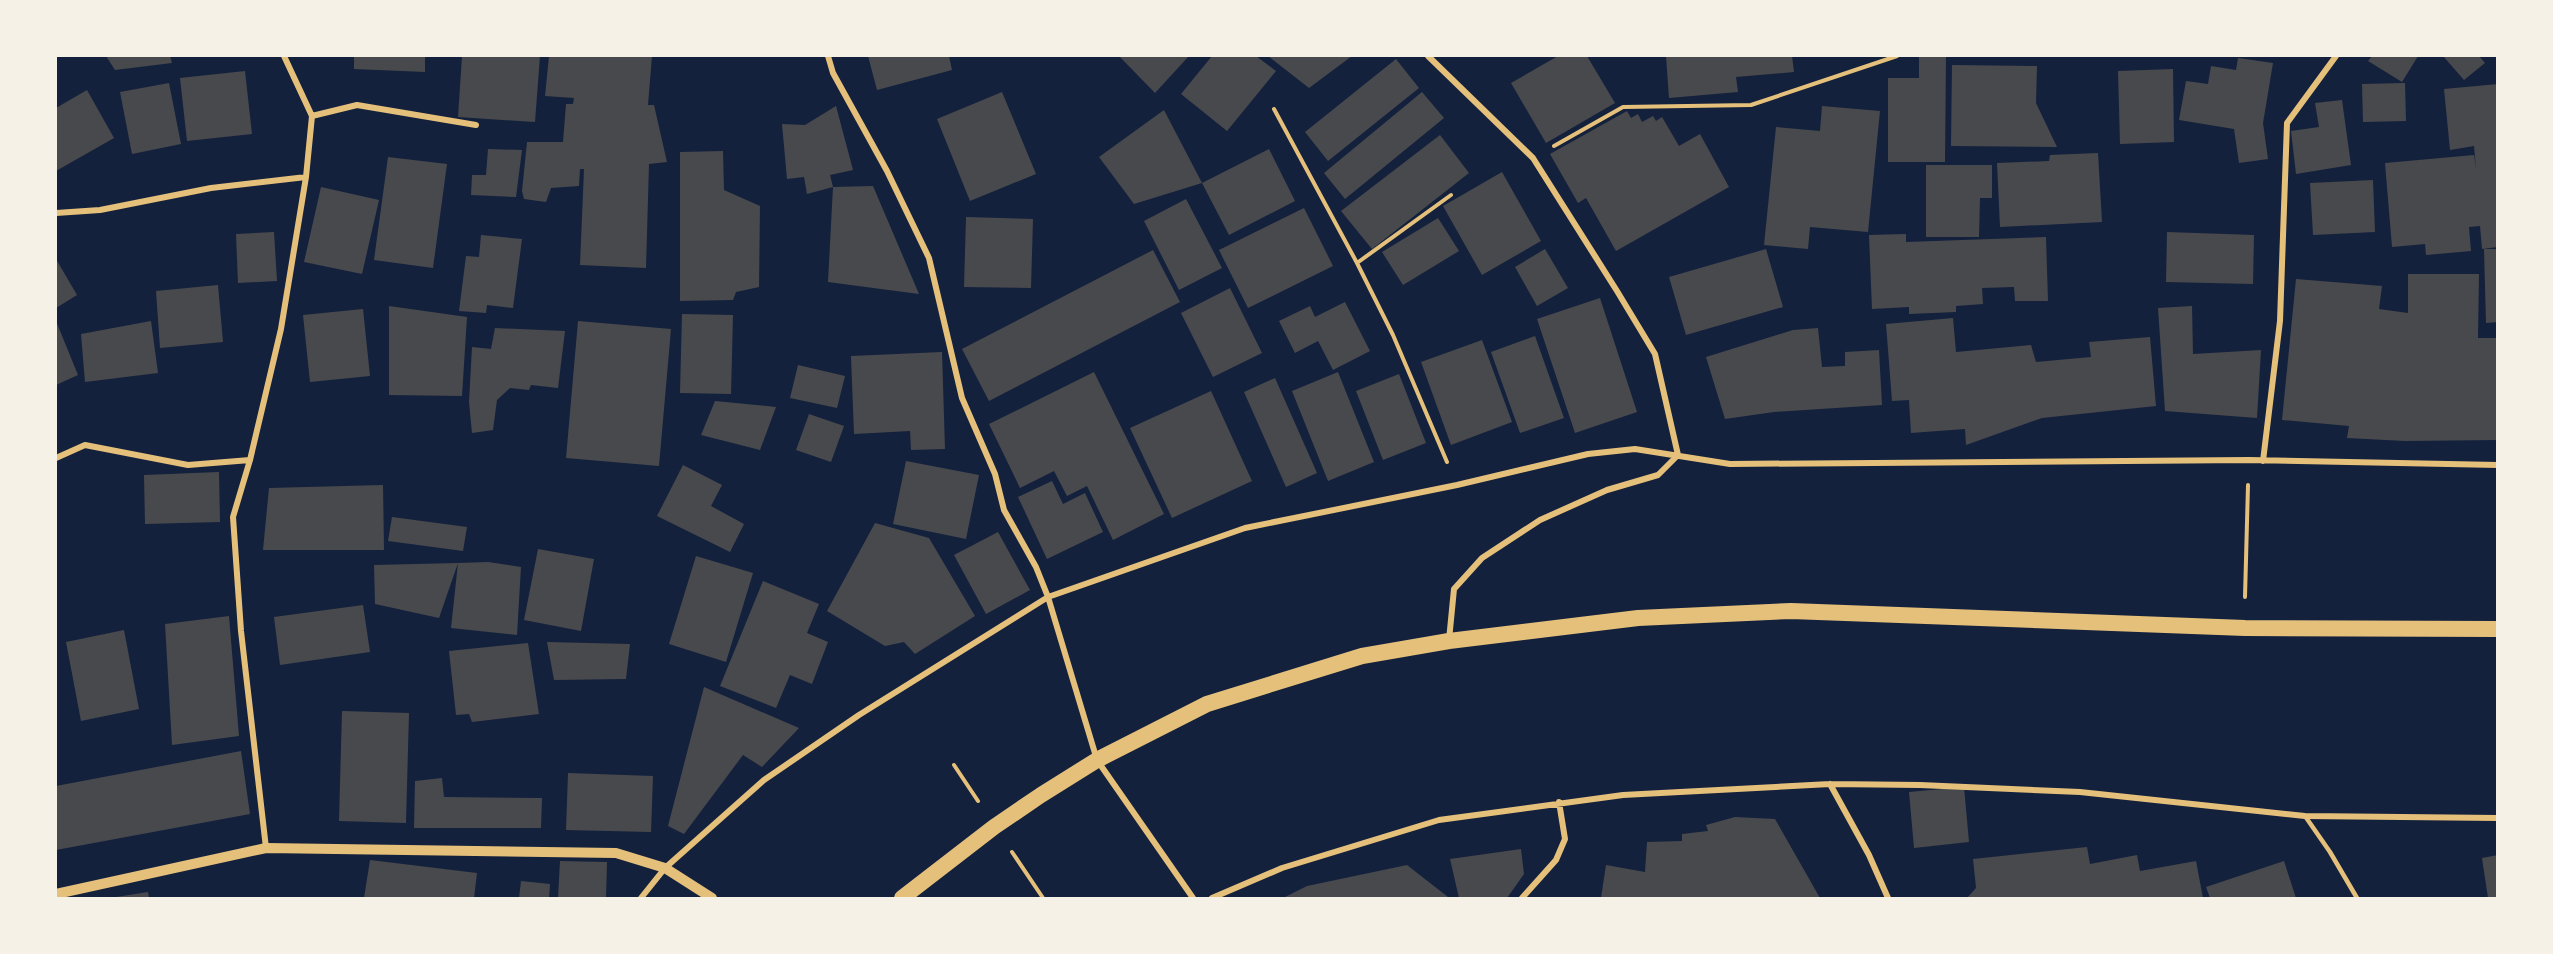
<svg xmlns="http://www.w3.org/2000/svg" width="2553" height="954" viewBox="0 0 2553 954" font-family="Karla,sans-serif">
<rect width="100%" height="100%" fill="#14213d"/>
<path fill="#48494c" d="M 106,56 L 170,56 L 172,63 L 115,70 Z
M 354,56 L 425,56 L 425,72 L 354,69 Z
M 462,56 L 540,56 L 535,122 L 458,117 Z
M 549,56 L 652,56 L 648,105 L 654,105 L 667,162 L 649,164 L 646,268 L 580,265 L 584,169 L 580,169 L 579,186 L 551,188 L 546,202 L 524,199 L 522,191 L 527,142 L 563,142 L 566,104 L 573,104 L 574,98 L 545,96 Z
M 868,56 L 949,56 L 952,70 L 877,90 Z
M 1119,56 L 1189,56 L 1155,93 Z
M 1212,56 L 1256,56 L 1276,71 L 1227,131 L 1181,94 Z
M 1268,56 L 1352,56 L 1309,88 Z
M 1558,56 L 1587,56 L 1615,103 L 1546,143 L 1511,83 Z
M 1666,56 L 1792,56 L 1794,72 L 1736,77 L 1738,92 L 1669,98 Z
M 1919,56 L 1946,56 L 1945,162 L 1888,162 L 1888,78 L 1919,78 Z
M 2372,56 L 2418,56 L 2402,82 L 2368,61 Z
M 2443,56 L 2479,56 L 2485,63 L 2464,80 Z
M 2238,58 L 2273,63 L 2263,123 L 2268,159 L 2239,163 L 2234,129 L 2179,120 L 2186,81 L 2208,84 L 2211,66 L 2236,70 Z
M 1396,59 L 1419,88 L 1328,161 L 1305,132 Z
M 1952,65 L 2037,66 L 2036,103 L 2057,147 L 1951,146 Z
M 2173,69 L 2174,142 L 2120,144 L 2118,71 Z
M 245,71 L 252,134 L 187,141 L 180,78 Z
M 169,83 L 181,144 L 132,154 L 120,92 Z
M 2405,83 L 2406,121 L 2363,122 L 2362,84 Z
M 2498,84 L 2498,247 L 2482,249 L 2480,226 L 2469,227 L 2471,251 L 2426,255 L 2425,244 L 2392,247 L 2385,163 L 2474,155 L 2476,169 L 2474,146 L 2450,150 L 2444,89 Z
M 87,90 L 114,138 L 56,171 L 56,108 Z
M 1002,92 L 1036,174 L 970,201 L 937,119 Z
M 1422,92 L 1444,118 L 1345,199 L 1324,173 Z
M 2342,100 L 2351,165 L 2296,174 L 2291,131 L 2319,127 L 2315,103 Z
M 836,106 L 853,170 L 830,175 L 833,187 L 807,194 L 804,177 L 787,179 L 782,124 L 805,125 Z
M 1822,106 L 1880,111 L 1868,232 L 1810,227 L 1808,249 L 1764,245 L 1776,127 L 1820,131 Z
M 1164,110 L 1202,183 L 1134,204 L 1099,157 Z
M 1627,111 L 1631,118 L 1638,114 L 1642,122 L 1653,116 L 1656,121 L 1662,117 L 1679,146 L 1700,134 L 1729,187 L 1616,251 L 1586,198 L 1578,203 L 1550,154 Z
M 1440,135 L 1469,173 L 1372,249 L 1341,211 Z
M 488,149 L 522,150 L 516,197 L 471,195 L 472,175 L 486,175 Z
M 1269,149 L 1295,201 L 1229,235 L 1202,183 Z
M 723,151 L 724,190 L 760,206 L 759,287 L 736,292 L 733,300 L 680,301 L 680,152 Z
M 2098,153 L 2102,222 L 2000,227 L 1997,163 L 2049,161 L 2050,155 Z
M 388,157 L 447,164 L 433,268 L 374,260 Z
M 1926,165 L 1992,165 L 1992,198 L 1980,198 L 1979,237 L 1926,237 Z
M 1502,172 L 1541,241 L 1482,275 L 1443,206 Z
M 2373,180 L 2375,232 L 2313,235 L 2310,183 Z
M 873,186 L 919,294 L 828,282 L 833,187 Z
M 321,187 L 379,200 L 362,274 L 304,262 Z
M 1186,199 L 1222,268 L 1179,290 L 1144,221 Z
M 1304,208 L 1333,266 L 1248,308 L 1219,250 Z
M 966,217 L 1033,219 L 1031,288 L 964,287 Z
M 1438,218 L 1459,251 L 1403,285 L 1382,252 Z
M 274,232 L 277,281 L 238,283 L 236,234 Z
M 2167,232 L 2254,235 L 2253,284 L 2166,282 Z
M 1906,234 L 1906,242 L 2046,237 L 2048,301 L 2015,301 L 2014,287 L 1982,288 L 1983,304 L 1956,306 L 1956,312 L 1909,314 L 1909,307 L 1872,309 L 1869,235 Z
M 481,235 L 522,239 L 513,308 L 487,305 L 486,313 L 459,311 L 466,256 L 479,257 Z
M 1545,249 L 1568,288 L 1537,306 L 1515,267 Z
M 1766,249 L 1783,307 L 1686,335 L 1669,277 Z
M 2484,249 L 2498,249 L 2498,322 L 2486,323 Z
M 1153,250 L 1180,302 L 989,401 L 962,349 Z
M 56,259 L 77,295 L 56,308 Z
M 2408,274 L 2479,274 L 2478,338 L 2498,338 L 2498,440 L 2405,441 L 2347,438 L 2349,426 L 2282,420 L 2296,279 L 2382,286 L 2379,309 L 2408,313 Z
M 218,285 L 223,342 L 160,348 L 156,291 Z
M 1230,288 L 1262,353 L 1213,377 L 1181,313 Z
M 1600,298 L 1637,412 L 1575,433 L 1537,319 Z
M 1345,302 L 1370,351 L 1333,370 L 1318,341 L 1295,353 L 1279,321 L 1310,306 L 1315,317 Z
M 389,306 L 467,317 L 462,396 L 389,395 Z
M 2192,306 L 2193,354 L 2261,350 L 2257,418 L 2165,411 L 2158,308 Z
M 363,309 L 370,376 L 310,382 L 303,315 Z
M 682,314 L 733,315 L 731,394 L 680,393 Z
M 1953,318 L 1956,352 L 2031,345 L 2036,362 L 2091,357 L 2089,342 L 2150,337 L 2156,406 L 2042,418 L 1966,445 L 1965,429 L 1911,433 L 1909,400 L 1892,401 L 1886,324 Z
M 56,321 L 78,375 L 56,385 Z
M 151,321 L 158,373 L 85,382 L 81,334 Z
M 578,321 L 671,329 L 659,466 L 566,458 Z
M 495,328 L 565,331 L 558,388 L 531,385 L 529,390 L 510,388 L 497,400 L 493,430 L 472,433 L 469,402 L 472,347 L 491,349 Z
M 1818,328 L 1822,367 L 1845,366 L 1845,352 L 1879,350 L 1882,405 L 1774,412 L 1725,419 L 1706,357 L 1793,330 Z
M 1535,336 L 1564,418 L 1520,433 L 1491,352 Z
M 1482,340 L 1512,422 L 1451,445 L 1421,362 Z
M 942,352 L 945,449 L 911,450 L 910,431 L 854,434 L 851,356 Z
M 798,365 L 845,376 L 837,408 L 790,398 Z
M 1094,372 L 1164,514 L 1113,540 L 1087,486 L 1067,496 L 1054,471 L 1020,488 L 989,424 Z
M 1338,372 L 1374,462 L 1328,481 L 1292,391 Z
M 1399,374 L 1426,443 L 1383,460 L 1356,391 Z
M 1275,378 L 1317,473 L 1286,487 L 1244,392 Z
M 1211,391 L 1252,481 L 1172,518 L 1130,428 Z
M 715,401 L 776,407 L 760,450 L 701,435 Z
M 809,414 L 844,426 L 831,462 L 796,450 Z
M 906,461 L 979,475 L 966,539 L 893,524 Z
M 683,465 L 722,485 L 711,506 L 744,524 L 730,552 L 657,516 Z
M 219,472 L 220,522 L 145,524 L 144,475 Z
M 1052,481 L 1063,504 L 1085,493 L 1103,532 L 1047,559 L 1018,497 Z
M 383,485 L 384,550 L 263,550 L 269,488 Z
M 392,517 L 467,527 L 463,551 L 388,541 Z
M 875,523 L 929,538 L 975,616 L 915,654 L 904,642 L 885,646 L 827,611 Z
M 998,532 L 1030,590 L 986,614 L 954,555 Z
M 538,549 L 594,559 L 581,631 L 524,620 Z
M 696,556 L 753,573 L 726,662 L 669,644 Z
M 488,562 L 521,567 L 517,635 L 451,628 L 458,563 Z
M 458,563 L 439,618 L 375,604 L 374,565 Z
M 763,581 L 819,604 L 807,633 L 828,642 L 812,684 L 790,675 L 776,708 L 720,686 Z
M 363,605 L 370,652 L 280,665 L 274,617 Z
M 229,616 L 239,736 L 172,745 L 165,624 Z
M 124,630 L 139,709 L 81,721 L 66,642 Z
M 547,642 L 630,644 L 626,679 L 554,680 Z
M 528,643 L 539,714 L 472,722 L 469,714 L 456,715 L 449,651 Z
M 704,687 L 799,728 L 762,767 L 743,755 L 684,834 L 668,826 Z
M 342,711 L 409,713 L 406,823 L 339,821 Z
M 241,751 L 250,814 L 56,850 L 56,786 Z
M 568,773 L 653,776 L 651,832 L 566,830 Z
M 442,778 L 444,797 L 542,798 L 541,828 L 414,828 L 415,781 Z
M 1964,787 L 1969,842 L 1914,848 L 1909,792 Z
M 1735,817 L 1775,819 L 1820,898 L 1601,898 L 1606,865 L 1645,872 L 1647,842 L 1682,841 L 1682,834 L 1708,831 L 1706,825 Z
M 2087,847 L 2090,864 L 2137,855 L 2140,871 L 2196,861 L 2203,898 L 1967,898 L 1976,888 L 1973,859 Z
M 1521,849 L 1524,874 L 1507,898 L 1459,898 L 1450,859 Z
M 2498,855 L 2498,898 L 2488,898 L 2482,858 Z
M 370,860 L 477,873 L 474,898 L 364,898 Z
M 560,861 L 607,862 L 606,898 L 558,898 Z
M 2284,861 L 2296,898 L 2210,898 L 2206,887 Z
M 1407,865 L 1448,897 L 1283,898 L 1307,886 Z
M 521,881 L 550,884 L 549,898 L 519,898 Z
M 148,892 L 149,898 L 116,898 L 116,897 Z"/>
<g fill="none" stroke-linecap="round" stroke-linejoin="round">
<path stroke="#e5c07b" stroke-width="4" d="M 1274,109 L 1357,263 L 1393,335 L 1447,462
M 1554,146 L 1623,107 L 1751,105 L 1897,56
M 1357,263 L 1451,195
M 2245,597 L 2248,485
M 954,765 L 978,801
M 1012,852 L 1043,898"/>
<path stroke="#e5c07b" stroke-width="4.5" d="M 2305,816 L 2330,852 L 2357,898"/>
<path stroke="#e5c07b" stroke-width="6" d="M 828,56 L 833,73 L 887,171 L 929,258 L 962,398 L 995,474 L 1004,510 L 1036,567 L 1048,597 L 1097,760 L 1193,898
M 1428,56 L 1533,158 L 1617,291 L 1655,354 L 1678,455 L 1658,475 L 1607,490 L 1540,520 L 1482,558 L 1454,589 L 1449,640
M 312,116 L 357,105 L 476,125
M 56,213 L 100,210 L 211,188 L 306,177
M 56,458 L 85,445 L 188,465 L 250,460
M 2263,461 L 2280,321 L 2287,123 L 2336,56
M 1830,784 L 1869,855 L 1888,898
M 266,848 L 241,631 L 233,517 L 250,460 L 281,329 L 306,177 L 312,116 L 284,56
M 641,898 L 665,868 L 764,780 L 859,715 L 1048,597 L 1245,528 L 1457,485 L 1588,454 L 1635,449 L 1730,464 L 2249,460 L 2498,465
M 1212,898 L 1282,868 L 1439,820 L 1623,795 L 1830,784 L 1920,785 L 2080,792 L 2305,816 L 2498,818
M 1522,898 L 1556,860 L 1565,839 L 1559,802"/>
<path stroke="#e5c07b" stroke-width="10" d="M 56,894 L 266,848 L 616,853 L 665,868 L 712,898"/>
<path stroke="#e5c07b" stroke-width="16" d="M 902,898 L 994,827 L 1041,795 L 1097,760 L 1207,704 L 1362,656 L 1449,641 L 1638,618 L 1791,611 L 2245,628 L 2498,629"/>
</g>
<rect width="2553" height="954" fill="none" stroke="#f6f1e7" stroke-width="114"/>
</svg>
